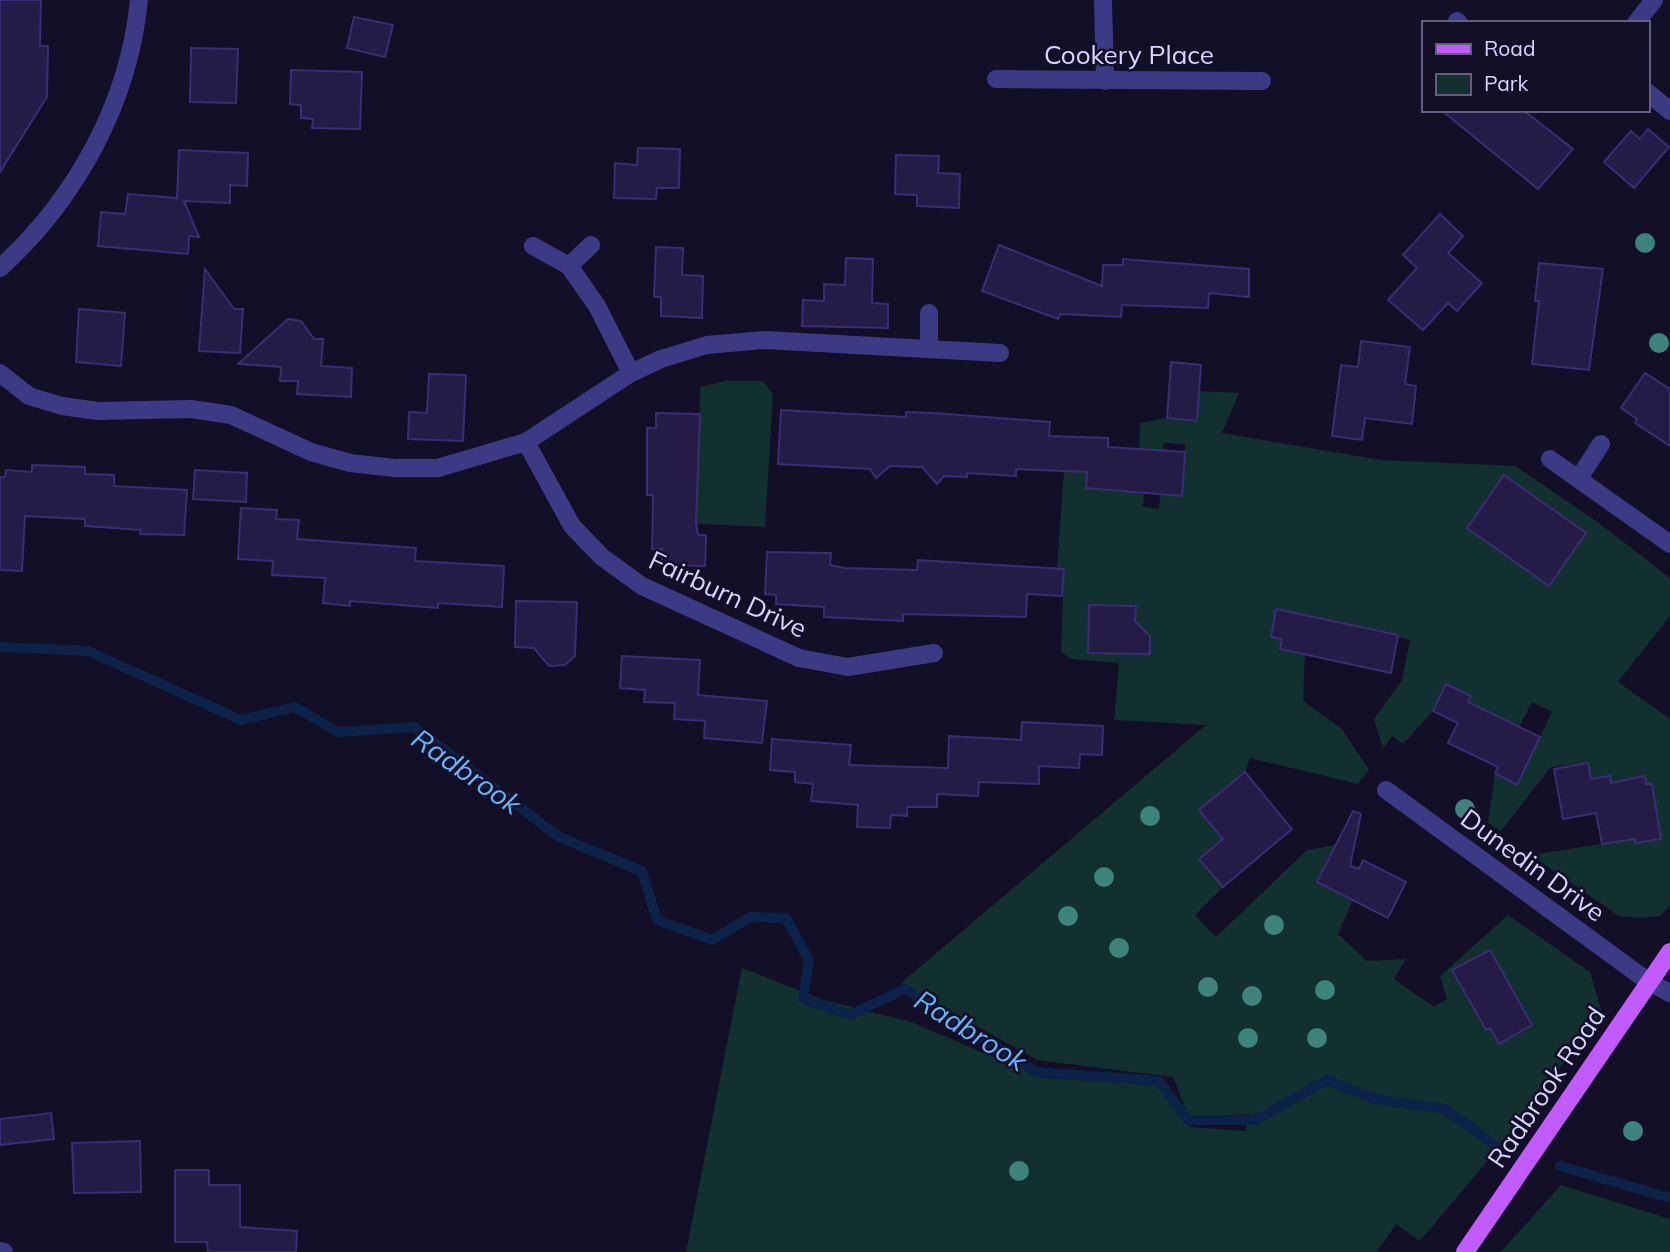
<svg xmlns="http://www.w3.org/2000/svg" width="1670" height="1252" viewBox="0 0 1670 1252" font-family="Mulish,sans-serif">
<rect width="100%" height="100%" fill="#130f26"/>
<path fill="#12302f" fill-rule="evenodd" d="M 725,381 L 763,381 L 773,394 L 765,527 L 658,522 L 686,469 L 647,469 L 648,461 L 689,445 L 699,445 L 700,387 Z
M 1199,391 L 1239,393 L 1222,433 L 1381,460 L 1515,466 L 1599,523 L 1670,578 L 1670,616 L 1618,682 L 1670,719 L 1670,905 L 1660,916 L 1640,918 L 1619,916 L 1531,855 L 1626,840 L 1633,829 L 1636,843 L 1661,839 L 1652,784 L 1646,784 L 1645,777 L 1611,783 L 1610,776 L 1591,779 L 1588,763 L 1551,767 L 1501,831 L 1488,823 L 1495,773 L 1517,784 L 1552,712 L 1532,702 L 1519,727 L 1468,702 L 1471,696 L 1446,684 L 1433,711 L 1403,744 L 1392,736 L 1383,749 L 1374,719 L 1402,680 L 1410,640 L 1277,609 L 1271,637 L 1282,639 L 1280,649 L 1305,654 L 1303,701 L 1341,728 L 1369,770 L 1358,784 L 1250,758 L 1245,772 L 1199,810 L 1223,839 L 1199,859 L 1223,887 L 1195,915 L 1216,937 L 1307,850 L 1336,845 L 1317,882 L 1353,900 L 1338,934 L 1367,961 L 1406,959 L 1394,979 L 1434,1007 L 1447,999 L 1440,976 L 1508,915 L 1590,972 L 1602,1013 L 1501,1145 L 1420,1241 L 1396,1224 L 1377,1252 L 686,1252 L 742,968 L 824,1000 L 911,1022 L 1043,1078 L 1156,1084 L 1190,1127 L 1246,1131 L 1249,1114 L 1189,1117 L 1173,1077 L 1037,1060 L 901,983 L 1206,725 L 1114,720 L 1119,663 L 1071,659 L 1061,652 L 1064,569 L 1057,568 L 1064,470 L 1087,471 L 1086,488 L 1128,490 L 1139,451 L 1140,423 L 1167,418 L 1197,421 ZM 1163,443 L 1185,444 L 1182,495 L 1160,495 L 1159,509 L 1143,507 L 1146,450 L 1163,451 ZM 1504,475 L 1586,533 L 1549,586 ZM 1136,607 L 1135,630 L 1143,654 L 1089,653 ZM 1490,950 L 1532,1025 L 1499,1044 L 1490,1028 L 1485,1030 L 1452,971 Z
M 1561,1185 L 1670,1219 L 1670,1252 L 1501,1252 Z"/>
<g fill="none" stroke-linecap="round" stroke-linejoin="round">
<path stroke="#0c2248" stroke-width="10" d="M 0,647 L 88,651 L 241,720 L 295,707 L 338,732 L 414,727 L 559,837 L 642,871 L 657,920 L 712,940 L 750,917 L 786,918 L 809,960 L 803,999 L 850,1015 L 905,989 L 1036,1072 L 1159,1081 L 1188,1120 L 1256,1120 L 1327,1080 L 1374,1099 L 1445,1109 L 1500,1149
M 1560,1166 L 1670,1198"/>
</g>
<path fill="#241b47" stroke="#3b2d73" stroke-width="2" d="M 0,0 L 41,0 L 40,46 L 48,46 L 47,97 L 0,172 Z
M 354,17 L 393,25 L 385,57 L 347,48 Z
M 191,48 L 238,49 L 236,103 L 190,102 Z
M 291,70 L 362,72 L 360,129 L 312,128 L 313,119 L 301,118 L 301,105 L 290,104 Z
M 1441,110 L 1523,110 L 1573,149 L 1538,189 Z
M 1648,129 L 1669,147 L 1634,188 L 1604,162 L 1631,131 L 1640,139 Z
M 638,148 L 680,149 L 679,188 L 657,188 L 656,199 L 614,198 L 615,163 L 637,165 Z
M 179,150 L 248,153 L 247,186 L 230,185 L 230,203 L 184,201 L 199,237 L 189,236 L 188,254 L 98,246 L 101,212 L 125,214 L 128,194 L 177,198 Z
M 896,155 L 939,156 L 938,173 L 960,174 L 959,208 L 917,206 L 917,195 L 895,194 Z
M 1440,214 L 1463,236 L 1448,253 L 1482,283 L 1457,311 L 1448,303 L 1423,330 L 1388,300 L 1417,268 L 1403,255 Z
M 999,245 L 1102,286 L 1103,265 L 1123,265 L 1123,259 L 1249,269 L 1249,297 L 1209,293 L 1208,308 L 1122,305 L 1121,317 L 1060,314 L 1058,319 L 982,291 Z
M 656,247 L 683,248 L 682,275 L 703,276 L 702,318 L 661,316 L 661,297 L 654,297 Z
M 846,258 L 873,259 L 872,303 L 888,304 L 888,328 L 802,326 L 803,300 L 824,301 L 824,284 L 845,285 Z
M 1539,263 L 1603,269 L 1589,370 L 1532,364 L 1539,301 L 1535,301 Z
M 205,269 L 234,309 L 243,309 L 240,353 L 199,351 Z
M 79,309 L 125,313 L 121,366 L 76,362 Z
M 288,319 L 301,321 L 314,339 L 323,339 L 321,366 L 352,368 L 351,397 L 297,394 L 298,381 L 280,381 L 281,367 L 238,364 Z
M 1361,341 L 1410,347 L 1405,384 L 1416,386 L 1412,424 L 1365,418 L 1362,440 L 1332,436 L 1341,365 L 1358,367 Z
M 1171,362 L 1201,365 L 1197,421 L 1167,418 Z
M 1645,373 L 1670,389 L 1670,446 L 1635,423 L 1637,419 L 1621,408 Z
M 429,374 L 466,375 L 463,441 L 408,439 L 409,412 L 427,413 Z
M 781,410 L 906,417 L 906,412 L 934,413 L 1050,422 L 1049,436 L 1108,438 L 1108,447 L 1185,452 L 1182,496 L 1086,488 L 1087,472 L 1016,469 L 1016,476 L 967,473 L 967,477 L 944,476 L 937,484 L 922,467 L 890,466 L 876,478 L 870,469 L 778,464 Z
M 656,413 L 700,414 L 696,523 L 698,535 L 706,535 L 705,566 L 662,565 L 662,549 L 652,549 L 653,495 L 647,495 L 647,428 L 656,428 Z
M 32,465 L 85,467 L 85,474 L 114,475 L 114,486 L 187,490 L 184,535 L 140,534 L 141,530 L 85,526 L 85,519 L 25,516 L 22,571 L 0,570 L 0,477 L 5,477 L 6,470 L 32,472 Z
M 195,470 L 247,473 L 246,502 L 193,499 Z
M 1504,475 L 1586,533 L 1549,586 L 1467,528 Z
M 241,508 L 277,510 L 276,519 L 299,520 L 297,539 L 416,548 L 415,561 L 504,566 L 502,607 L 438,603 L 438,608 L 350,601 L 350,606 L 323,603 L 325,578 L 272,575 L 273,561 L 238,559 Z
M 767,552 L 831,553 L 830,565 L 844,568 L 917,570 L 918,560 L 1064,569 L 1062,596 L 1027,594 L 1026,617 L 903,614 L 903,621 L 824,617 L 824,607 L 776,604 L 776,595 L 765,594 Z
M 516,601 L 577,602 L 575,656 L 565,665 L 549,666 L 534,648 L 515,647 Z
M 1089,605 L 1136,606 L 1135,621 L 1150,636 L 1150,654 L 1088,653 Z
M 1276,609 L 1398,635 L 1391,673 L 1280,649 L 1282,639 L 1271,637 Z
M 622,656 L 700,660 L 698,695 L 767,701 L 762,743 L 704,738 L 705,721 L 674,719 L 675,703 L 644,702 L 645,690 L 620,688 Z
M 1446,684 L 1471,696 L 1468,702 L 1540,737 L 1517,785 L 1495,773 L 1498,767 L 1448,743 L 1458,723 L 1433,711 Z
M 1022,722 L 1103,726 L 1102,755 L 1080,754 L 1079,768 L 1039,766 L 1039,784 L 979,782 L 978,796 L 937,794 L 937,807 L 907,807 L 907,816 L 891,815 L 890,828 L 857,827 L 858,805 L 811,801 L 813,784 L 795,782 L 795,772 L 770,770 L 772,739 L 851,745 L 849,765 L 948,768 L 949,736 L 1021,740 Z
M 1588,763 L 1591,779 L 1610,776 L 1611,783 L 1645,776 L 1646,784 L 1652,784 L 1661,839 L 1635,843 L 1635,839 L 1602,844 L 1596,813 L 1563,819 L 1554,769 Z
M 1245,772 L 1292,829 L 1223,887 L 1199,859 L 1223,839 L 1199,810 Z
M 1353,811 L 1361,814 L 1350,866 L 1359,869 L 1363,860 L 1406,882 L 1388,918 L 1317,882 Z
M 1490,950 L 1532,1025 L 1499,1044 L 1490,1028 L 1486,1030 L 1452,970 Z
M 51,1113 L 54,1139 L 0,1145 L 0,1119 Z
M 140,1141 L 141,1192 L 74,1193 L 72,1143 Z
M 175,1170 L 209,1170 L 209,1185 L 240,1185 L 240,1227 L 297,1231 L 296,1252 L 208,1252 L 207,1242 L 175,1242 Z"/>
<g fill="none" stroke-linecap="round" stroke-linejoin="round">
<path stroke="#3d3a85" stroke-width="18" d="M 1103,0 L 1105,81
M 1457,21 L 1459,23
M 1636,23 L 1654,0
M 996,79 L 1262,81
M 1647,92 L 1670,111
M 533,246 L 569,266 L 597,306 L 631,373
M 569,266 L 591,245
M 0,268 C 76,199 129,103 139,0
M 929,313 L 929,349
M 0,373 L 29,396 L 62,406 L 98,411 L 191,409 L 231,415 L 311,452 L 350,463 L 394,468 L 438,468 L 526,442 L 631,373 L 661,359 L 707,345 L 765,340 L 1000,353
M 526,442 L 572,526 L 602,557 L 642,586 L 799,658 L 848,667 L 934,653
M 1550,459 L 1670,544
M 1579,478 L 1601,444
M 1386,790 L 1649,982 L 1670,993
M 0,1251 L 4,1252"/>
<path stroke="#c25bff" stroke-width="18" d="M 1465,1252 L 1670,952"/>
</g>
<g fill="#3d827b">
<circle cx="1645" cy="243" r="10"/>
<circle cx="1659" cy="343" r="10"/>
<circle cx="1465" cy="809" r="10"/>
<circle cx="1150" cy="816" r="10"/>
<circle cx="1104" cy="877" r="10"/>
<circle cx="1068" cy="916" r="10"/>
<circle cx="1274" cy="925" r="10"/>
<circle cx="1119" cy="948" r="10"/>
<circle cx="1208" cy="987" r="10"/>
<circle cx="1325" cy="990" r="10"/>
<circle cx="1252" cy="996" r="10"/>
<circle cx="1248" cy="1038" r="10"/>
<circle cx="1317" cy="1038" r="10"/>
<circle cx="1633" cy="1131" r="10"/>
<circle cx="1019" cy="1171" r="10"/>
</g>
<g text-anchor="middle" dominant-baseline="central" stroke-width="5" stroke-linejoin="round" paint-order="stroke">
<g font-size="26" fill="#d9d4ff" stroke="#130f26">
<text x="1129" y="54">Cookery Place</text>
<text transform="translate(728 594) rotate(25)">Fairburn Drive</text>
<text transform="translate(1533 865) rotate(36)">Dunedin Drive</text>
<text transform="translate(1546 1087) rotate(-56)">Radbrook Road</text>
</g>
<g font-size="28" font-style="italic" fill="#62b6ff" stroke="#130f26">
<text transform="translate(467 771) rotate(35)">Radbrook</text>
<text transform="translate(971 1030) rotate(32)">Radbrook</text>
</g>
</g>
<rect x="1422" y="21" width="228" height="91" fill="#130f26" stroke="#625e7d" stroke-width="2"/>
<rect x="1436" y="44" width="35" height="10" fill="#c25bff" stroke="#625e7d" stroke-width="2"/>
<text x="1484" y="56" font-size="21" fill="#d9d4ff">Road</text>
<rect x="1436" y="74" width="35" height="21" fill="#12302f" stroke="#625e7d" stroke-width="2"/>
<text x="1484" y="91" font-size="21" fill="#d9d4ff">Park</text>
</svg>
